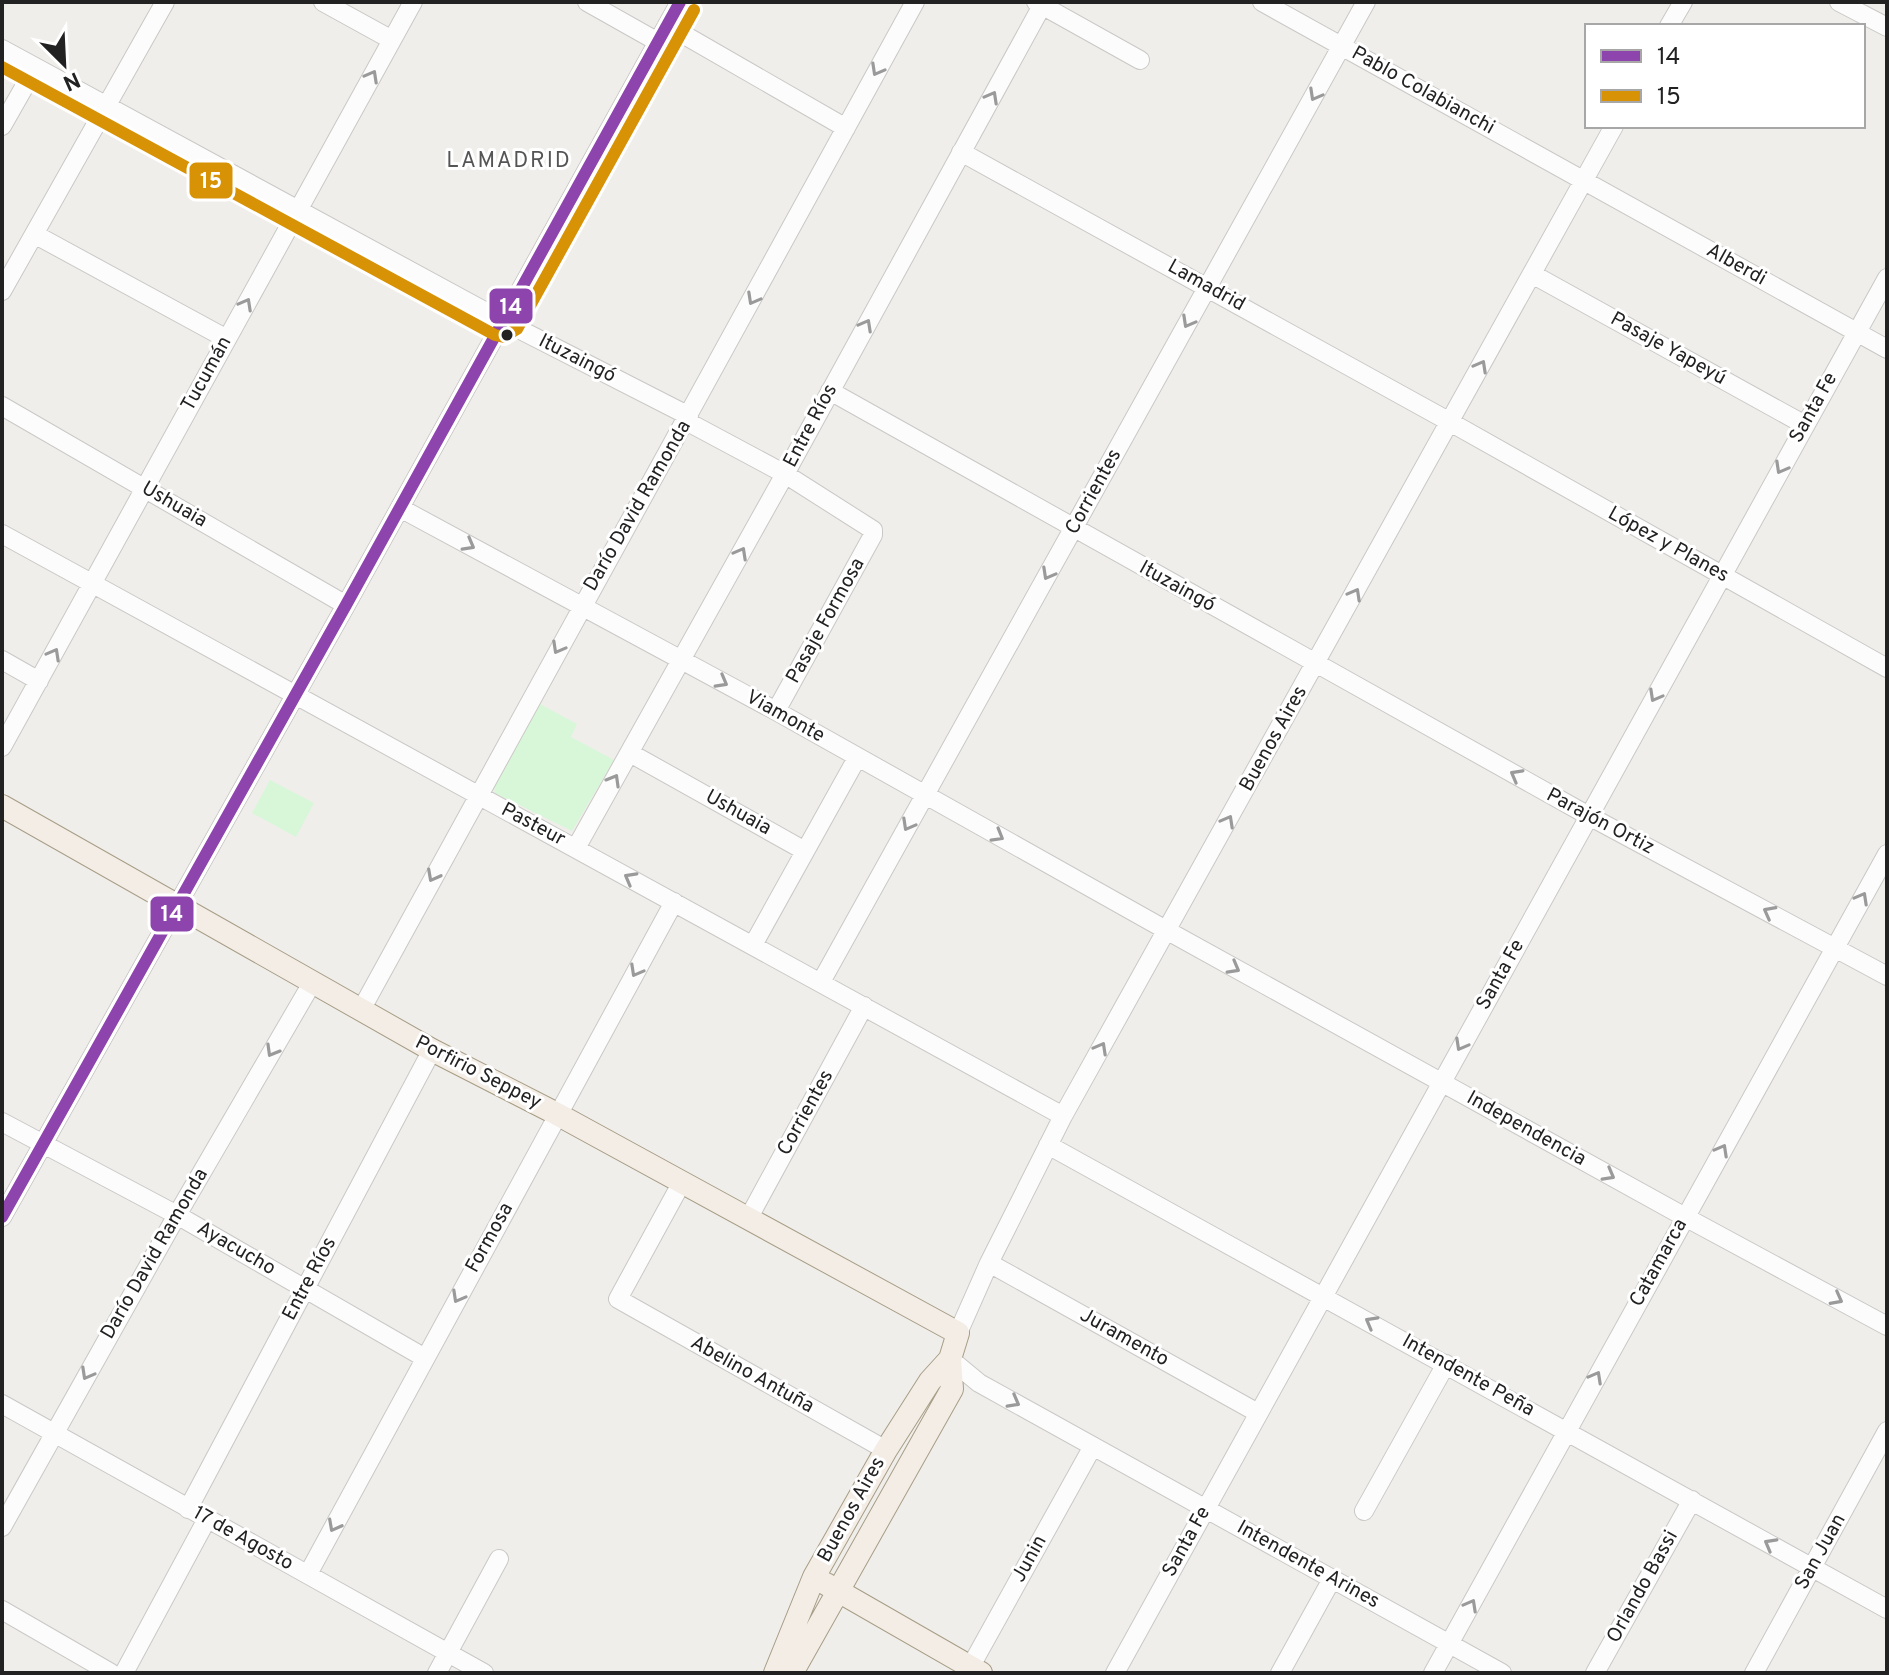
<svg xmlns="http://www.w3.org/2000/svg" width="1889" height="1675" viewBox="0 0 1889 1675" font-family="Overpass,sans-serif">
<rect width="100%" height="100%" fill="#f0eeea"/>
<path fill="#d7f7d8" d="M 540,704 L 577,724 L 571,737 L 614,760 L 572,831 L 495,793 L 494,788 Z
M 270,780 L 314,803 L 296,837 L 252,813 Z"/>
<g fill="none" stroke-linecap="round" stroke-linejoin="round">
<g stroke="#c9c8c6" stroke-width="20">
<path id="minor" d="M 323,2 L 392,40
M 587,2 L 658,42
M 1036,2 L 1140,60
M 1262,2 L 1887,349
M 1839,2 L 1887,27
M 667,25 L 846,128
M 1669,26 L 1683,2
M 2,49 L 499,319 L 689,416
M 2,126 L 35,68
M 961,152 L 1450,422 L 1887,668
M 34,234 L 227,339
M 1532,274 L 1805,425
M 2,291 L 165,2
M 830,391 L 1589,816 L 1887,976
M 2,406 L 346,605
M 686,421 L 785,474 L 873,530 L 873,535 L 776,711
M 400,508 L 776,711 L 1166,930 L 1685,1217 L 1887,1326
M 2,534 L 1063,1116
M 2,660 L 39,681
M 2,747 L 413,2
M 630,753 L 805,851
M 576,848 L 785,474 L 1044,2
M 753,945 L 857,758
M 821,982 L 1366,2
M 361,1010 L 915,2
M 2,1122 L 177,1215 L 425,1358
M 1048,1145 L 1887,1609
M 682,1182 L 618,1299 L 886,1450
M 2,1217 L 346,605 L 680,2
M 748,1219 L 864,1006
M 989,1263 L 1258,1413
M 958,1333 L 989,1263 L 1063,1116 L 1614,126
M 950,1359 L 979,1383 L 1502,1673
M 2,1404 L 484,1673
M 188,1509 L 432,1050
M 1364,1511 L 1446,1364
M 2,1527 L 177,1215 L 312,983
M 308,1574 L 674,902
M 2,1610 L 111,1673
M 124,1673 L 207,1519
M 437,1673 L 499,1559
M 967,1673 L 1093,1446
M 1115,1673 L 1887,278
M 1280,1673 L 1332,1579
M 1433,1673 L 1887,854
M 1595,1673 L 1692,1500
M 1754,1673 L 1887,1431"/>
</g>
<g stroke="#a79d86" stroke-width="24">
<path id="major" d="M 2,806 L 432,1050 L 557,1114 L 958,1333 L 950,1359 L 952,1389 L 792,1673
M 826,1584 L 981,1673
M 775,1673 L 814,1577 L 886,1450 L 930,1381 L 950,1359"/>
</g>
<use href="#minor" stroke="#fdfcfc" stroke-width="18"/>
<use href="#major" stroke="#f3ede6" stroke-width="22"/>
<g stroke="#fff" stroke-width="18">
<path id="bus-1" d="M 2,1217 L 346,605 L 680,2"/>
</g>
<g stroke="#fff" stroke-width="18">
<path id="bus-2" d="M 2,67 L 495,335 L 504,337 L 517,329 L 694,10"/>
</g>
<use href="#bus-1" stroke="#8e44ad" stroke-width="12"/>
<use href="#bus-2" stroke="#d79205" stroke-width="12"/>
</g>
<defs><path id="oneway-chevron" d="M-2-3.5L2.5 0L-2 3.5" fill="none" stroke-width="1.6" stroke-linecap="round" stroke-linejoin="round" transform="scale(2)"/></defs>
<g stroke="#9a9a9a">
<use href="#oneway-chevron" transform="translate(877 70) rotate(119)"/>
<use href="#oneway-chevron" transform="translate(372 76) rotate(-61)"/>
<use href="#oneway-chevron" transform="translate(1315 95) rotate(119)"/>
<use href="#oneway-chevron" transform="translate(992 97) rotate(-61)"/>
<use href="#oneway-chevron" transform="translate(753 299) rotate(119)"/>
<use href="#oneway-chevron" transform="translate(246 304) rotate(-61)"/>
<use href="#oneway-chevron" transform="translate(1188 322) rotate(119)"/>
<use href="#oneway-chevron" transform="translate(866 325) rotate(-61)"/>
<use href="#oneway-chevron" transform="translate(1481 366) rotate(-61)"/>
<use href="#oneway-chevron" transform="translate(1781 468) rotate(119)"/>
<use href="#oneway-chevron" transform="translate(469 545) rotate(29)"/>
<use href="#oneway-chevron" transform="translate(741 553) rotate(-61)"/>
<use href="#oneway-chevron" transform="translate(1048 574) rotate(119)"/>
<use href="#oneway-chevron" transform="translate(1355 594) rotate(-61)"/>
<use href="#oneway-chevron" transform="translate(558 648) rotate(119)"/>
<use href="#oneway-chevron" transform="translate(54 654) rotate(-61)"/>
<use href="#oneway-chevron" transform="translate(722 682) rotate(29)"/>
<use href="#oneway-chevron" transform="translate(1655 696) rotate(119)"/>
<use href="#oneway-chevron" transform="translate(1516 775) rotate(-151)"/>
<use href="#oneway-chevron" transform="translate(614 780) rotate(-60)"/>
<use href="#oneway-chevron" transform="translate(1228 821) rotate(-61)"/>
<use href="#oneway-chevron" transform="translate(908 825) rotate(119)"/>
<use href="#oneway-chevron" transform="translate(998 836) rotate(30)"/>
<use href="#oneway-chevron" transform="translate(433 876) rotate(118)"/>
<use href="#oneway-chevron" transform="translate(630 878) rotate(-151)"/>
<use href="#oneway-chevron" transform="translate(1862 898) rotate(-61)"/>
<use href="#oneway-chevron" transform="translate(1769 912) rotate(-152)"/>
<use href="#oneway-chevron" transform="translate(1234 968) rotate(29)"/>
<use href="#oneway-chevron" transform="translate(636 971) rotate(119)"/>
<use href="#oneway-chevron" transform="translate(1461 1045) rotate(119)"/>
<use href="#oneway-chevron" transform="translate(1101 1048) rotate(-61)"/>
<use href="#oneway-chevron" transform="translate(272 1051) rotate(120)"/>
<use href="#oneway-chevron" transform="translate(1722 1150) rotate(-61)"/>
<use href="#oneway-chevron" transform="translate(1609 1175) rotate(29)"/>
<use href="#oneway-chevron" transform="translate(458 1297) rotate(119)"/>
<use href="#oneway-chevron" transform="translate(1837 1299) rotate(28)"/>
<use href="#oneway-chevron" transform="translate(1371 1322) rotate(-151)"/>
<use href="#oneway-chevron" transform="translate(87 1374) rotate(119)"/>
<use href="#oneway-chevron" transform="translate(1596 1377) rotate(-61)"/>
<use href="#oneway-chevron" transform="translate(1014 1402) rotate(29)"/>
<use href="#oneway-chevron" transform="translate(334 1526) rotate(118)"/>
<use href="#oneway-chevron" transform="translate(1770 1544) rotate(-151)"/>
<use href="#oneway-chevron" transform="translate(1471 1605) rotate(-61)"/>
</g>
<circle fill="#222" stroke="#fff" stroke-width="3" cx="507" cy="335" r="7"/>
<g text-anchor="middle" dominant-baseline="central" stroke-width="6" stroke-linejoin="round" paint-order="stroke">
<g font-size="20" fill="#222" stroke="#fff">
<text transform="translate(1423 91) rotate(29)">Pablo Colabianchi</text>
<text transform="translate(1736 265) rotate(29)">Alberdi</text>
<text transform="translate(1206 286) rotate(29)">Lamadrid</text>
<text transform="translate(1668 349) rotate(29)">Pasaje Yapeyú</text>
<text transform="translate(577 359) rotate(27)">Ituzaingó</text>
<text transform="translate(207 374) rotate(-61)">Tucumán</text>
<text transform="translate(1814 408) rotate(-61)">Santa Fe</text>
<text transform="translate(811 426) rotate(-62)">Entre Ríos</text>
<text transform="translate(1094 492) rotate(-61)">Corrientes</text>
<text transform="translate(174 505) rotate(30)">Ushuaia</text>
<text transform="translate(638 506) rotate(-60)">Darío David Ramonda</text>
<text transform="translate(1668 545) rotate(29)">López y Planes</text>
<text transform="translate(1177 587) rotate(29)">Ituzaingó</text>
<text transform="translate(826 621) rotate(-61)">Pasaje Formosa</text>
<text transform="translate(785 717) rotate(29)">Viamonte</text>
<text transform="translate(1274 739) rotate(-61)">Buenos Aires</text>
<text transform="translate(738 813) rotate(29)">Ushuaia</text>
<text transform="translate(1600 822) rotate(28)">Parajón Ortiz</text>
<text transform="translate(533 825) rotate(28)">Pasteur</text>
<text transform="translate(1501 975) rotate(-61)">Santa Fe</text>
<text transform="translate(478 1073) rotate(27)">Porfirio Seppey</text>
<text transform="translate(806 1113) rotate(-61)">Corrientes</text>
<text transform="translate(1526 1129) rotate(29)">Independencia</text>
<text transform="translate(490 1238) rotate(-61)">Formosa</text>
<text transform="translate(236 1249) rotate(30)">Ayacucho</text>
<text transform="translate(155 1254) rotate(-60)">Darío David Ramonda</text>
<text transform="translate(1659 1263) rotate(-61)">Catamarca</text>
<text transform="translate(310 1279) rotate(-62)">Entre Ríos</text>
<text transform="translate(1124 1338) rotate(29)">Juramento</text>
<text transform="translate(752 1375) rotate(29)">Abelino Antuña</text>
<text transform="translate(1468 1376) rotate(29)">Intendente Peña</text>
<text transform="translate(852 1510) rotate(-61)">Buenos Aires</text>
<text transform="translate(243 1539) rotate(29)">17 de Agosto</text>
<text transform="translate(1187 1542) rotate(-61)">Santa Fe</text>
<text transform="translate(1821 1552) rotate(-61)">San Juan</text>
<text transform="translate(1030 1559) rotate(-61)">Junin</text>
<text transform="translate(1308 1565) rotate(29)">Intendente Arines</text>
<text transform="translate(1643 1587) rotate(-61)">Orlando Bassi</text>
</g>
<g font-size="22" letter-spacing="2" fill="#555" stroke="#fff">
<text x="509" y="161">LAMADRID</text>
</g>
</g>
<g stroke="#fff" stroke-width="3">
<rect x="188" y="161" width="46" height="39" rx="8" fill="#d79205"/>
<rect x="488" y="287" width="46" height="38" rx="8" fill="#8e44ad"/>
<rect x="149" y="895" width="46" height="38" rx="8" fill="#8e44ad"/>
</g>
<g font-size="22" text-anchor="middle" font-weight="bold" fill="#fff">
<text x="211" y="188">15</text>
<text x="511" y="314">14</text>
<text x="172" y="921">14</text>
</g>
<rect width="1889" height="1675" fill="none" stroke="#222222" stroke-width="8"/>
<rect x="1585" y="24" width="280" height="104" fill="#ffffff" stroke="#a7a7a7" stroke-width="2"/>
<rect x="1601" y="50" width="40" height="12" fill="#8e44ad" stroke="#a7a7a7" stroke-width="2"/>
<text x="1657" y="64" font-size="24" fill="#222222">14</text>
<rect x="1601" y="90" width="40" height="12" fill="#d79205" stroke="#a7a7a7" stroke-width="2"/>
<text x="1657" y="104" font-size="24" fill="#222222">15</text>
<g transform="translate(64 64) rotate(156)" stroke="#ffffff" stroke-width="6" paint-order="stroke">
<path d="M0-6L14 30L0 20L-14 30Z" fill="#222222"/>
<text y="-12" font-size="22" font-weight="bold" text-anchor="middle" fill="#222222">N</text>
</g>
</svg>
